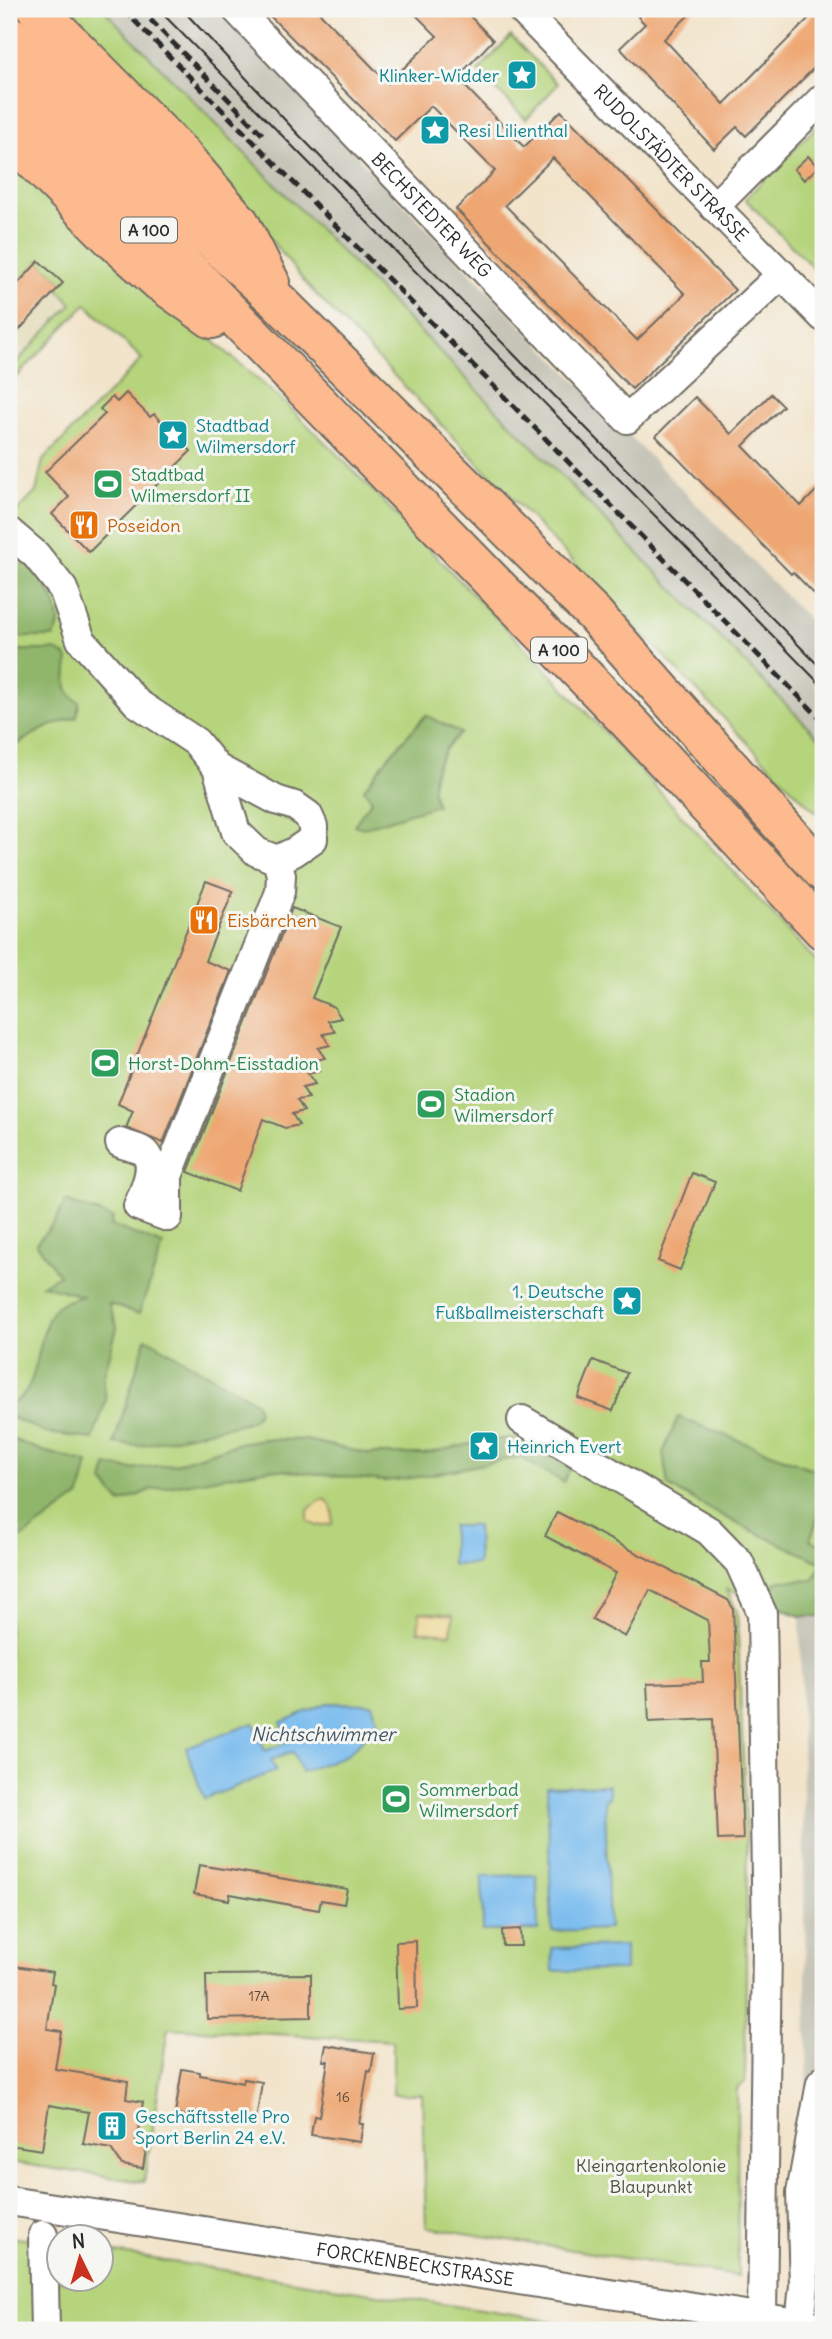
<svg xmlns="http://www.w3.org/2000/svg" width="832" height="2339" viewBox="0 0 832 2339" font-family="Delius,sans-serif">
<rect width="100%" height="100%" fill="#f6f6f2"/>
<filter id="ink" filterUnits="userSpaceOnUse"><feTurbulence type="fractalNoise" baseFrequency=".0143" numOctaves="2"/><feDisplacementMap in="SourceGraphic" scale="14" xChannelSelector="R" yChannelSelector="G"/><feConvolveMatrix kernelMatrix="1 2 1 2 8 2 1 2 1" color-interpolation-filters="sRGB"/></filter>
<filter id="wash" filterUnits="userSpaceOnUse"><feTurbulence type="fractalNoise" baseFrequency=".00686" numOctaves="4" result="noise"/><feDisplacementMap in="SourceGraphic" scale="28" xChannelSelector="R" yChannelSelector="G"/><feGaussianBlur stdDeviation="1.57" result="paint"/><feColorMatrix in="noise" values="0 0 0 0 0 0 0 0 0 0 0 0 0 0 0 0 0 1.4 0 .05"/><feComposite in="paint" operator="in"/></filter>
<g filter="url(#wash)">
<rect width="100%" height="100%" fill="#f2e4cb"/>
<path fill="#e3dbba" d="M 9,232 L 83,301 L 9,379 Z"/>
<path fill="#c6c5b8" d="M 103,9 L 218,9 L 368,168 L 823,634 L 823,742 Z
M 800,1616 L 823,1616 L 823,2288 L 811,2286 Z"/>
<path fill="#b5d47c" stroke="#708054" stroke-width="2" d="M 56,9 L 103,9 L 823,742 L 823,819 L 792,789 L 309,287 L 232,192 Z
M 511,36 L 558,84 L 526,119 L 478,71 Z
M 823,120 L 823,278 L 745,199 Z
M 9,151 L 111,252 L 287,405 L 340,457 L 562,686 L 823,969 L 823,1616 L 800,1616 L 727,1589 L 737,1612 L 747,1852 L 745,2082 L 737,2088 L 738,2276 L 426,2227 L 422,2094 L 393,2094 L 393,2041 L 168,2028 L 144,2182 L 9,2162 L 9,520 L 36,492 L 43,460 L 142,359 L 86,304 L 9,385 L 9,370 L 72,304 L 58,289 L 61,281 L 39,261 L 9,293 Z
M 9,2237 L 59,2244 L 60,2280 L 102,2280 L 102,2251 L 610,2330 L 9,2330 Z"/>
<path fill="#90b66c" stroke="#5e704c" stroke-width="2" d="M 9,546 C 29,561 75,611 53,637 L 9,637 Z
M 9,650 L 56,650 L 66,656 L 68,660 C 67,678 61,691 79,702 L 77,717 C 49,725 32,733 9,751 Z
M 426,715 L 461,733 C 441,749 425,780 437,805 L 363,828 L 354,825 L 372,800 L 364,789 L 390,755 Z
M 66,1201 L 113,1218 L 111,1225 L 163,1245 L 139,1314 L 109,1304 C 110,1314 116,1318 117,1328 L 103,1379 L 106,1400 L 93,1439 L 46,1433 L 9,1416 L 9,1404 C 43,1395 34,1330 56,1307 C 62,1301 74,1299 82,1296 L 42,1285 L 59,1275 L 36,1243 L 54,1223 Z
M 146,1338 L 254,1401 L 258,1407 C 258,1417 253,1420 244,1423 L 139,1446 L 114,1443 Z
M 678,1417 L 823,1473 L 823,1504 L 810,1540 L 823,1545 L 823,1616 L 800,1616 L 768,1603 L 767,1587 L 780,1581 L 813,1580 L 822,1563 L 738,1524 L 668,1486 L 663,1453 Z
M 520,1437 L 572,1466 L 563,1482 L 519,1457 L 413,1478 L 384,1481 L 270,1469 L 150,1490 L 121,1503 L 103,1482 L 107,1466 L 129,1469 L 175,1464 L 239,1443 L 263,1439 L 306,1440 L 369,1454 L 424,1454 L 484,1441 Z
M 9,1438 L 43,1451 L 88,1463 L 80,1496 L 20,1539 L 9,1553 Z"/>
<path fill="#eeda9e" stroke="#8c8264" stroke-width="2" d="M 325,1499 C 333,1505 334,1514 332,1524 L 317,1526 L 308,1521 L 308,1510 L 317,1502 Z
M 420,1612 L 453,1615 L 451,1634 L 418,1631 Z"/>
<path fill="#78bbee" stroke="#52738c" stroke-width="2" d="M 452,1526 L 477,1526 L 478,1564 L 452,1565 Z
M 327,1703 L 372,1704 L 379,1724 L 347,1755 L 301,1772 L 293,1752 L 271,1760 L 276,1771 L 204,1799 L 186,1748 L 254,1723 L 265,1751 L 288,1742 L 281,1722 Z
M 609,1785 L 609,1798 L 605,1799 L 609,1929 L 552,1931 L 547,1787 Z
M 537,1875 L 538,1930 L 483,1931 L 482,1876 Z
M 625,1946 L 625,1970 L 553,1971 L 552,1948 Z"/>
<g id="blocks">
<path fill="#eea773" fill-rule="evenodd" d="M 263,9 L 316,9 L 388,83 L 437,36 L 410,9 L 463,9 L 493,40 L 457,78 L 524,147 L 561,111 L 735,290 L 632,389 L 456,209 L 495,171 L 431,106 L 395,141 ZM 553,158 L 685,294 L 637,340 L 505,205 Z
M 646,9 L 695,9 L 664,39 L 724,104 L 818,9 L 823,9 L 823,59 L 746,136 L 737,127 L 714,149 L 620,48 L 645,24 L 638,17 Z
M 808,156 L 818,167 L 804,180 L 794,169 Z
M 39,261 L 63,283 L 9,341 L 9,293 Z
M 126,393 L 150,417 L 154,414 L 191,451 L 89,552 L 52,514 L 69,497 L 45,472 L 105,414 L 100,409 L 112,397 L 117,402 Z
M 771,394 L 783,406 L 743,446 L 801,506 L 823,484 L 823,603 L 793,572 L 791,574 L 656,436 L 695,397 L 731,434 Z
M 206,881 L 233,891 L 205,961 L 231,971 L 163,1143 L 126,1128 L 133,1111 L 118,1104 Z
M 292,908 L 341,927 L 312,998 L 334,1007 L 341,1018 L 328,1021 L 335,1032 L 323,1034 L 330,1045 L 318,1048 L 325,1058 L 313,1061 L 320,1071 L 308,1074 L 315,1084 L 302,1087 L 309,1098 L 297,1100 L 304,1111 L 292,1114 L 299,1125 L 285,1128 L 263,1119 L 237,1191 L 188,1172 Z
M 692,1173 L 715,1182 L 680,1270 L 658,1261 Z
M 593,1360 L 627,1373 L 613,1411 L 578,1398 Z
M 557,1512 L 728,1600 L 733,1608 L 743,1839 L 718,1840 L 713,1719 L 649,1722 L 647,1684 L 703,1682 L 702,1662 L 710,1662 L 708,1620 L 650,1590 L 625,1637 L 592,1619 L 616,1573 L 545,1536 Z
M 199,1865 L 347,1889 L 344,1904 L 321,1900 L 319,1910 L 230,1894 L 229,1900 L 194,1894 Z
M 520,1929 L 521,1946 L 503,1946 L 502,1930 Z
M 416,1941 L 417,2008 L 398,2009 L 396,1942 Z
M 9,1965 L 53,1972 L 51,1983 L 54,1984 L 47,2029 L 61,2031 L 55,2069 L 128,2081 L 126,2099 L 143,2102 L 136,2141 L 147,2143 L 143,2168 L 122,2165 L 111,2149 L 83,2144 L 89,2112 L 49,2105 L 42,2150 L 9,2145 Z
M 311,1974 L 311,2017 L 207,2019 L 206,1975 Z
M 326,2045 L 374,2053 L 371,2072 L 368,2071 L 359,2124 L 363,2124 L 360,2142 L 311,2135 L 314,2116 L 319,2117 L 328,2061 L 323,2061 Z
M 182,2069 L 200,2072 L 200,2075 L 243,2083 L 244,2079 L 262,2082 L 255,2127 L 237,2124 L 236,2121 L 194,2114 L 193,2117 L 175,2114 Z"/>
</g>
</g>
<g filter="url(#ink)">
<use href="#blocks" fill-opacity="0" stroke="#716c63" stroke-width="2"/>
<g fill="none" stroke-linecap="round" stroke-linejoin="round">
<g stroke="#716c63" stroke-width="32">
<g id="minor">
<path id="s1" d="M 236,9 L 627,419 L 782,274"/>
<path id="s2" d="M 521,9 L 823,317"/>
<path d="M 714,207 L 823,98"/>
<path d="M 9,532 L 36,555 L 63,589 L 81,640 L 137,703 L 196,742 L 217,768 L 236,832 L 257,852 L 277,860 L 294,852 L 313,839 L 313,826 L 308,815 L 295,806 L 276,800 L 217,768"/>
<path d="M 120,1143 C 127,1146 136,1147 142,1151 C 159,1162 143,1193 138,1206 L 168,1217 L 168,1176 L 280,892 L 281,875 L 277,860"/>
<path d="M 522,1420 L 709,1531 L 739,1562 L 762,1613 L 767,1946 L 762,2317"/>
<path id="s3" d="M 9,2201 L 823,2327"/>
<path d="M 43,2235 L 45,2330"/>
<path d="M 800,2323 L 804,2285 L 801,2193 L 821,2083 L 823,2081"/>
</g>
</g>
<g stroke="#716c63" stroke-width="42">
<path id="highway" d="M 37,9 L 180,153 L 240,223 L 270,282
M 9,35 L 230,257 L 280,303 L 593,613 L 823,872
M 9,85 L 629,722 L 823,930
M 9,136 L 111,238 L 160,282 L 212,319"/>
</g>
<use href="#minor" stroke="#fff" stroke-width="28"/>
<use href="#highway" stroke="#fcba8e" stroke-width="38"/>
<path stroke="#2b2b2b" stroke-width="2" d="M 158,9 L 823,687
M 182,9 L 297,133 L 823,670"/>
<path stroke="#2b2b2b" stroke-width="5" stroke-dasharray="10 5" stroke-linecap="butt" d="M 123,9 L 823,721
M 140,9 L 265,137"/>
</g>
</g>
<defs>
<g id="sight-square" transform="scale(1.575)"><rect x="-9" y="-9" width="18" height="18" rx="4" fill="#0f9aa8" stroke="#f6f6f2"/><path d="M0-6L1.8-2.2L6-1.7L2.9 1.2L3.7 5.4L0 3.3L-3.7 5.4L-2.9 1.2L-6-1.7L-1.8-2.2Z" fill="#fff"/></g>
<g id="stadium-square" transform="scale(1.575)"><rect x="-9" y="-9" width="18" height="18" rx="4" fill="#2e9e5b" stroke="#f6f6f2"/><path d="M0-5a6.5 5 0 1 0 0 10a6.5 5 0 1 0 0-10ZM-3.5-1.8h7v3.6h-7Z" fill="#fff"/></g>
<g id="restaurant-square" transform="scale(1.575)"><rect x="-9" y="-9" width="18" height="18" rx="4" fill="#e8710a" stroke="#f6f6f2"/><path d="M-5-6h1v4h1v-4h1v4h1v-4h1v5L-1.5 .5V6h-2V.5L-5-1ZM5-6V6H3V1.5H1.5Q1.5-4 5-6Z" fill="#fff"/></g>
<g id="building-square" transform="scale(1.575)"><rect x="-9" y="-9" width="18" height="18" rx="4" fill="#0f9aa8" stroke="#f6f6f2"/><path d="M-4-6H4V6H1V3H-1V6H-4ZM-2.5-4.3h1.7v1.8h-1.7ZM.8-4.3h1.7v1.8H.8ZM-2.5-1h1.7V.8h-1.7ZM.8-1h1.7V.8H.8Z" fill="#fff"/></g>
</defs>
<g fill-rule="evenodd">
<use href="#sight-square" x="522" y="75"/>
<use href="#sight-square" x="435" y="130"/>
<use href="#sight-square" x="173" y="435"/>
<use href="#stadium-square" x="108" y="484"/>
<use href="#restaurant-square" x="84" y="525"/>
<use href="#restaurant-square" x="204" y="920"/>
<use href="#stadium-square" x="105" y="1063"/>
<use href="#stadium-square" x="431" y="1104"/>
<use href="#sight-square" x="627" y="1301"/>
<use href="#sight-square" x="484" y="1446"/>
<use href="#stadium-square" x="396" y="1799"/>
<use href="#building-square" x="112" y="2126"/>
</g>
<g text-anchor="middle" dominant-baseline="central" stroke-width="6" stroke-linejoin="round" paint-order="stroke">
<g font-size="14" fill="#5c4a3d">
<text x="259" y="1996">17A</text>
<text x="343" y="2097">16</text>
</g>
<g fill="#f6f6f2" stroke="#686867" stroke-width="2">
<rect x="121" y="217.5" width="56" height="25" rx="5"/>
<rect x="531" y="637.5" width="56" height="25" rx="5"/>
</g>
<g font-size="16" font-weight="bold" fill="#2b2b2b">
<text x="149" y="230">A 100</text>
<text x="559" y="650">A 100</text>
</g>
<g font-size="18" fill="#0d838f" stroke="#f6f6f2" text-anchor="start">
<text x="499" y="75" text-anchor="end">Klinker-Widder</text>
<text x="458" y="130">Resi Lilienthal</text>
<text x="196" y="425">Stadtbad<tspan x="196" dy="21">Wilmersdorf</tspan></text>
<text x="604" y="1291" text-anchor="end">1. Deutsche<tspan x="604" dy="21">Fußballmeisterschaft</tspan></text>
<text x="507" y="1446">Heinrich Evert</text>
<text x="135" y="2116">Geschäftsstelle Pro<tspan x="135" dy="21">Sport Berlin 24 e.V.</tspan></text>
</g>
<g font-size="18" fill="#2b2b2b" stroke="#f6f6f2">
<text stroke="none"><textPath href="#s2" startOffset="215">RUDOLSTÄDTER STRASSE</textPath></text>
<text stroke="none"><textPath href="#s1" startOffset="284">BECHSTEDTER WEG</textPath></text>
<text stroke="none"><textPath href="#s3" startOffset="411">FORCKENBECKSTRASSE</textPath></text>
</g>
<g font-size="18" fill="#27864d" stroke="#f6f6f2" text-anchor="start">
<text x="131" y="474">Stadtbad<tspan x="131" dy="21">Wilmersdorf II</tspan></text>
<text x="128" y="1063">Horst-Dohm-Eisstadion</text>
<text x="454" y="1094">Stadion<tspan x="454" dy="21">Wilmersdorf</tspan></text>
<text x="419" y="1789">Sommerbad<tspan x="419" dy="21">Wilmersdorf</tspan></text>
</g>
<g font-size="18" fill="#c56008" stroke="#f6f6f2" text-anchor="start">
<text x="107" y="525">Poseidon</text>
<text x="227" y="920">Eisbärchen</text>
</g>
<g font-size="18" fill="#4e553f" stroke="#f6f6f2">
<text x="651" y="2165">Kleingartenkolonie<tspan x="651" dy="21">Blaupunkt</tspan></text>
</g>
<g font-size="19" font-style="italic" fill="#425666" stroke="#f6f6f2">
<text x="323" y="1734">Nichtschwimmer</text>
</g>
</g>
<rect width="832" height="2339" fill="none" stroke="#f6f6f2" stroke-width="35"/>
<g transform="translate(80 2258) rotate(355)"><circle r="33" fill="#f6f6f2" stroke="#a5a5a2" stroke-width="2"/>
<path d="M0-5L12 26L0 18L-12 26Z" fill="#c8321e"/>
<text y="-10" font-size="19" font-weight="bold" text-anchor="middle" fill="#2b2b2b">N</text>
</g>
</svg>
